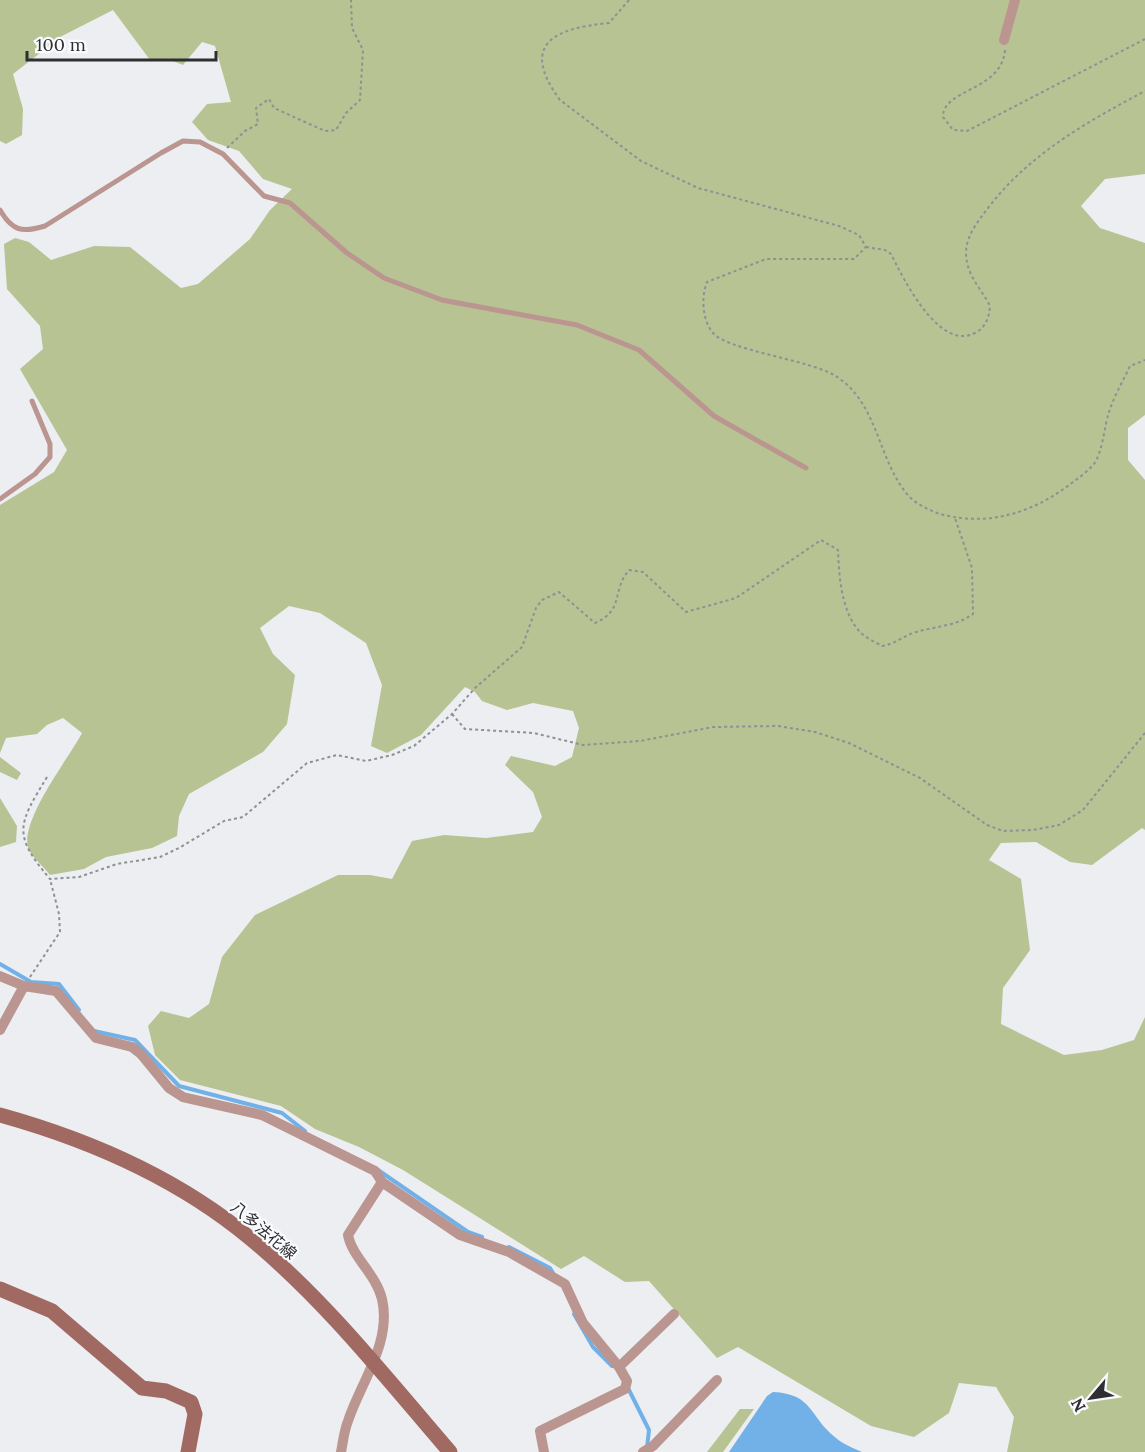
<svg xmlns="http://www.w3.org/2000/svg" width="1145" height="1452" viewBox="0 0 1145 1452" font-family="Lora,'Noto Sans JP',serif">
<rect width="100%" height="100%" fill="#eceef2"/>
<path fill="#b7c392" d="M 0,0 L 1145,0 L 1145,174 L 1105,179 L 1081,206 L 1100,228 L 1145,243 L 1145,415 L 1128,428 L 1128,460 L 1145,480 L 1145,830 L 1142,828 L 1092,865 L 1070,862 L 1036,842 L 1001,843 L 989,860 L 1021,879 L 1030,950 L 1003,988 L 1001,1024 L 1064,1055 L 1102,1050 L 1134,1040 L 1145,1017 L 1145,1452 L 1007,1452 L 1014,1417 L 996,1387 L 959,1383 L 949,1413 L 914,1437 L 871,1426 L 738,1347 L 717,1358 L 649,1281 L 625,1282 L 584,1256 L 561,1269 L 403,1170 L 359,1147 L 315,1129 L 281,1106 L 180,1080 L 155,1055 L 148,1026 L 161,1011 L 189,1018 L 209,1004 L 222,957 L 255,915 L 338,875 L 370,875 L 392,879 L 412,841 L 444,835 L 486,838 L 533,832 L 542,817 L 533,792 L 505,765 L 511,756 L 555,766 L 572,757 L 579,728 L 573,711 L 533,703 L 507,710 L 482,701 L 475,692 L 465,687 L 421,735 L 387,753 L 371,746 L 382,685 L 366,643 L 320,613 L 289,606 L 260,628 L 273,654 L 295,675 L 287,724 L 263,752 L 189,794 L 179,816 L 177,836 L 152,848 L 106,857 L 84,869 L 50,875 C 44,867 33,858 29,850 C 17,824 69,758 82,733 L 63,718 L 47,725 L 37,734 L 6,738 L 0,753 L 0,505 L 54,472 L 67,450 L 20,369 L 43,349 L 40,326 L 7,289 L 4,244 L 15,238 L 29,242 L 51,260 L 94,246 L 130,247 L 181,288 L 198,284 L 250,239 L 270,210 L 292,189 L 263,179 L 239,151 L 208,140 L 192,122 L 207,104 L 231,102 L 215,46 L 202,42 L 183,65 L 168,59 L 150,60 L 113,10 L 62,36 L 13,74 L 23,109 L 22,135 L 6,144 L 0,141 Z
M 0,757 L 21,773 L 17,780 L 0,772 Z
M 0,798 L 17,826 L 16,842 L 0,847 Z
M 740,1409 L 754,1409 L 723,1452 L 707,1452 Z"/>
<path fill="#71b1e8" d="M 773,1392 C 814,1394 809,1417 836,1438 C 843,1444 853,1448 862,1452 L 729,1452 L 767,1396 Z"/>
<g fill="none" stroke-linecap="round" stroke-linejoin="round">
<path stroke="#71b1e8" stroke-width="4" d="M 0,964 L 31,982 L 59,984 L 79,1010
M 94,1031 L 135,1040 L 179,1086 L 282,1113 L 305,1131
M 378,1170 L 468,1232 L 482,1237
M 509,1247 L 550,1268 L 553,1273
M 574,1314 L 593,1347 L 612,1366
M 627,1386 L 649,1430 L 647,1448"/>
<path stroke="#8f9093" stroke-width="2" stroke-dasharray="3 3" stroke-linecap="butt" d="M 629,0 L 609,23 C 556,28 518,43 560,100 L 641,161 L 698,188 L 839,226 L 859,235 L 866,247 L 854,259 L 766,259 L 707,282 C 701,296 702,322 714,334 C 729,350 808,360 834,375 C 878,401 877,458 907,494 C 914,503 927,509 937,513 C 986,528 1034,513 1073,482 C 1080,477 1088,471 1094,464 C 1103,451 1104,427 1109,412 C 1114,396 1123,381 1130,366 L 1145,360
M 1005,50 C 1002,91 942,89 943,117 L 953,130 L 967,131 L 1145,39
M 227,148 L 245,131 L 258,124 L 256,108 L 269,99 L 274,108 L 325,131 L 336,130 L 346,113 L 360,100 L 363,50 L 352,28 L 351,0
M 866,247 L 885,250 L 891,254 C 903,278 939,352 975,333 C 986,327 989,318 990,306 C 981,288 966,275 966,253 C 966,237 976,224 985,212 C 1026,156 1085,123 1145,91
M 452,714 L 465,729 L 534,733 L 583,745 L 640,741 L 713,727 L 778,726 L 815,732 L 849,743 L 920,778 L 987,825 L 1003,831 L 1033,830 L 1059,825 L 1083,810 L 1145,733
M 47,777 C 18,825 12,834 50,879 L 79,877 L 117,864 L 160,857 L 179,848 L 224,821 L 243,817 L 307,763 L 337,755 L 366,761 L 392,755 L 414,746 L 452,714 L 475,688 L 522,647 L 536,608 L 542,600 L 559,592 L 595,623 C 625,610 611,591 629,570 L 643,572 L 686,612 L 736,598 L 821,540 L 838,550 C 839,576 841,610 859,631 C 864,637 875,642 882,646 C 895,644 902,637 913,633 C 934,626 955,627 973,614 L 972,568 L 955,518
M 30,977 L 60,932 L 59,914 L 50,879"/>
<path stroke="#bb9590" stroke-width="5" d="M 0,210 C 12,231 22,233 45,226 L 161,153 L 183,141 L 200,142 L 223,154 L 264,196 L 290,203 L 347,253 L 384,278 L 442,300 L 577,325 L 639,350 L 714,416 L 806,468
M 0,499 L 35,474 L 50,457 L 50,444 L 32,401"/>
<path stroke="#bb9590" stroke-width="10" d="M 1004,40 L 1015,0
M 0,976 L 24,986
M 0,1030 L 24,986 L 56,991 L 96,1038 L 132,1047 L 141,1054 L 169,1088 L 183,1097 L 262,1115 L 375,1171 L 382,1182 L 348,1235 C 352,1257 376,1274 382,1299 C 392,1342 361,1382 348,1421 C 344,1431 343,1442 341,1452
M 382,1182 L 460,1235 L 509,1252 L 565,1284 L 583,1323 L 619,1367 L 627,1381 L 625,1389 L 540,1431 L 544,1452
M 619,1367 L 674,1314
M 643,1452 L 653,1446 L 717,1380"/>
<path stroke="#a06a63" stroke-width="15" d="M 0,1115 C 90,1140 179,1179 251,1239 C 326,1301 387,1379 450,1452
M 0,1289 L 52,1311 L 142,1388 L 166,1391 L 191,1402 L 195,1414 L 188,1452"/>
</g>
<g text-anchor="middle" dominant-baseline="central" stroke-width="4.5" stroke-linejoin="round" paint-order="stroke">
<g font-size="16" fill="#2f2f31" stroke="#fafbff">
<text transform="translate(264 1230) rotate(40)">八多法花線</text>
</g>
</g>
<g transform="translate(1091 1398) rotate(241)" stroke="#fafbff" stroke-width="4.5" paint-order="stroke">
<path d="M0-4.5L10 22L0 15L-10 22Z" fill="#2f2f31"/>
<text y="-9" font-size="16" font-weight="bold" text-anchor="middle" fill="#2f2f31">N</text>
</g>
<path d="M27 51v9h189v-9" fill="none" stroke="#2f2f31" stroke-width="3"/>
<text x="36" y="51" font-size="18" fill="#2f2f31" stroke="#fafbff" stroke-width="4.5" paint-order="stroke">100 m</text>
</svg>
